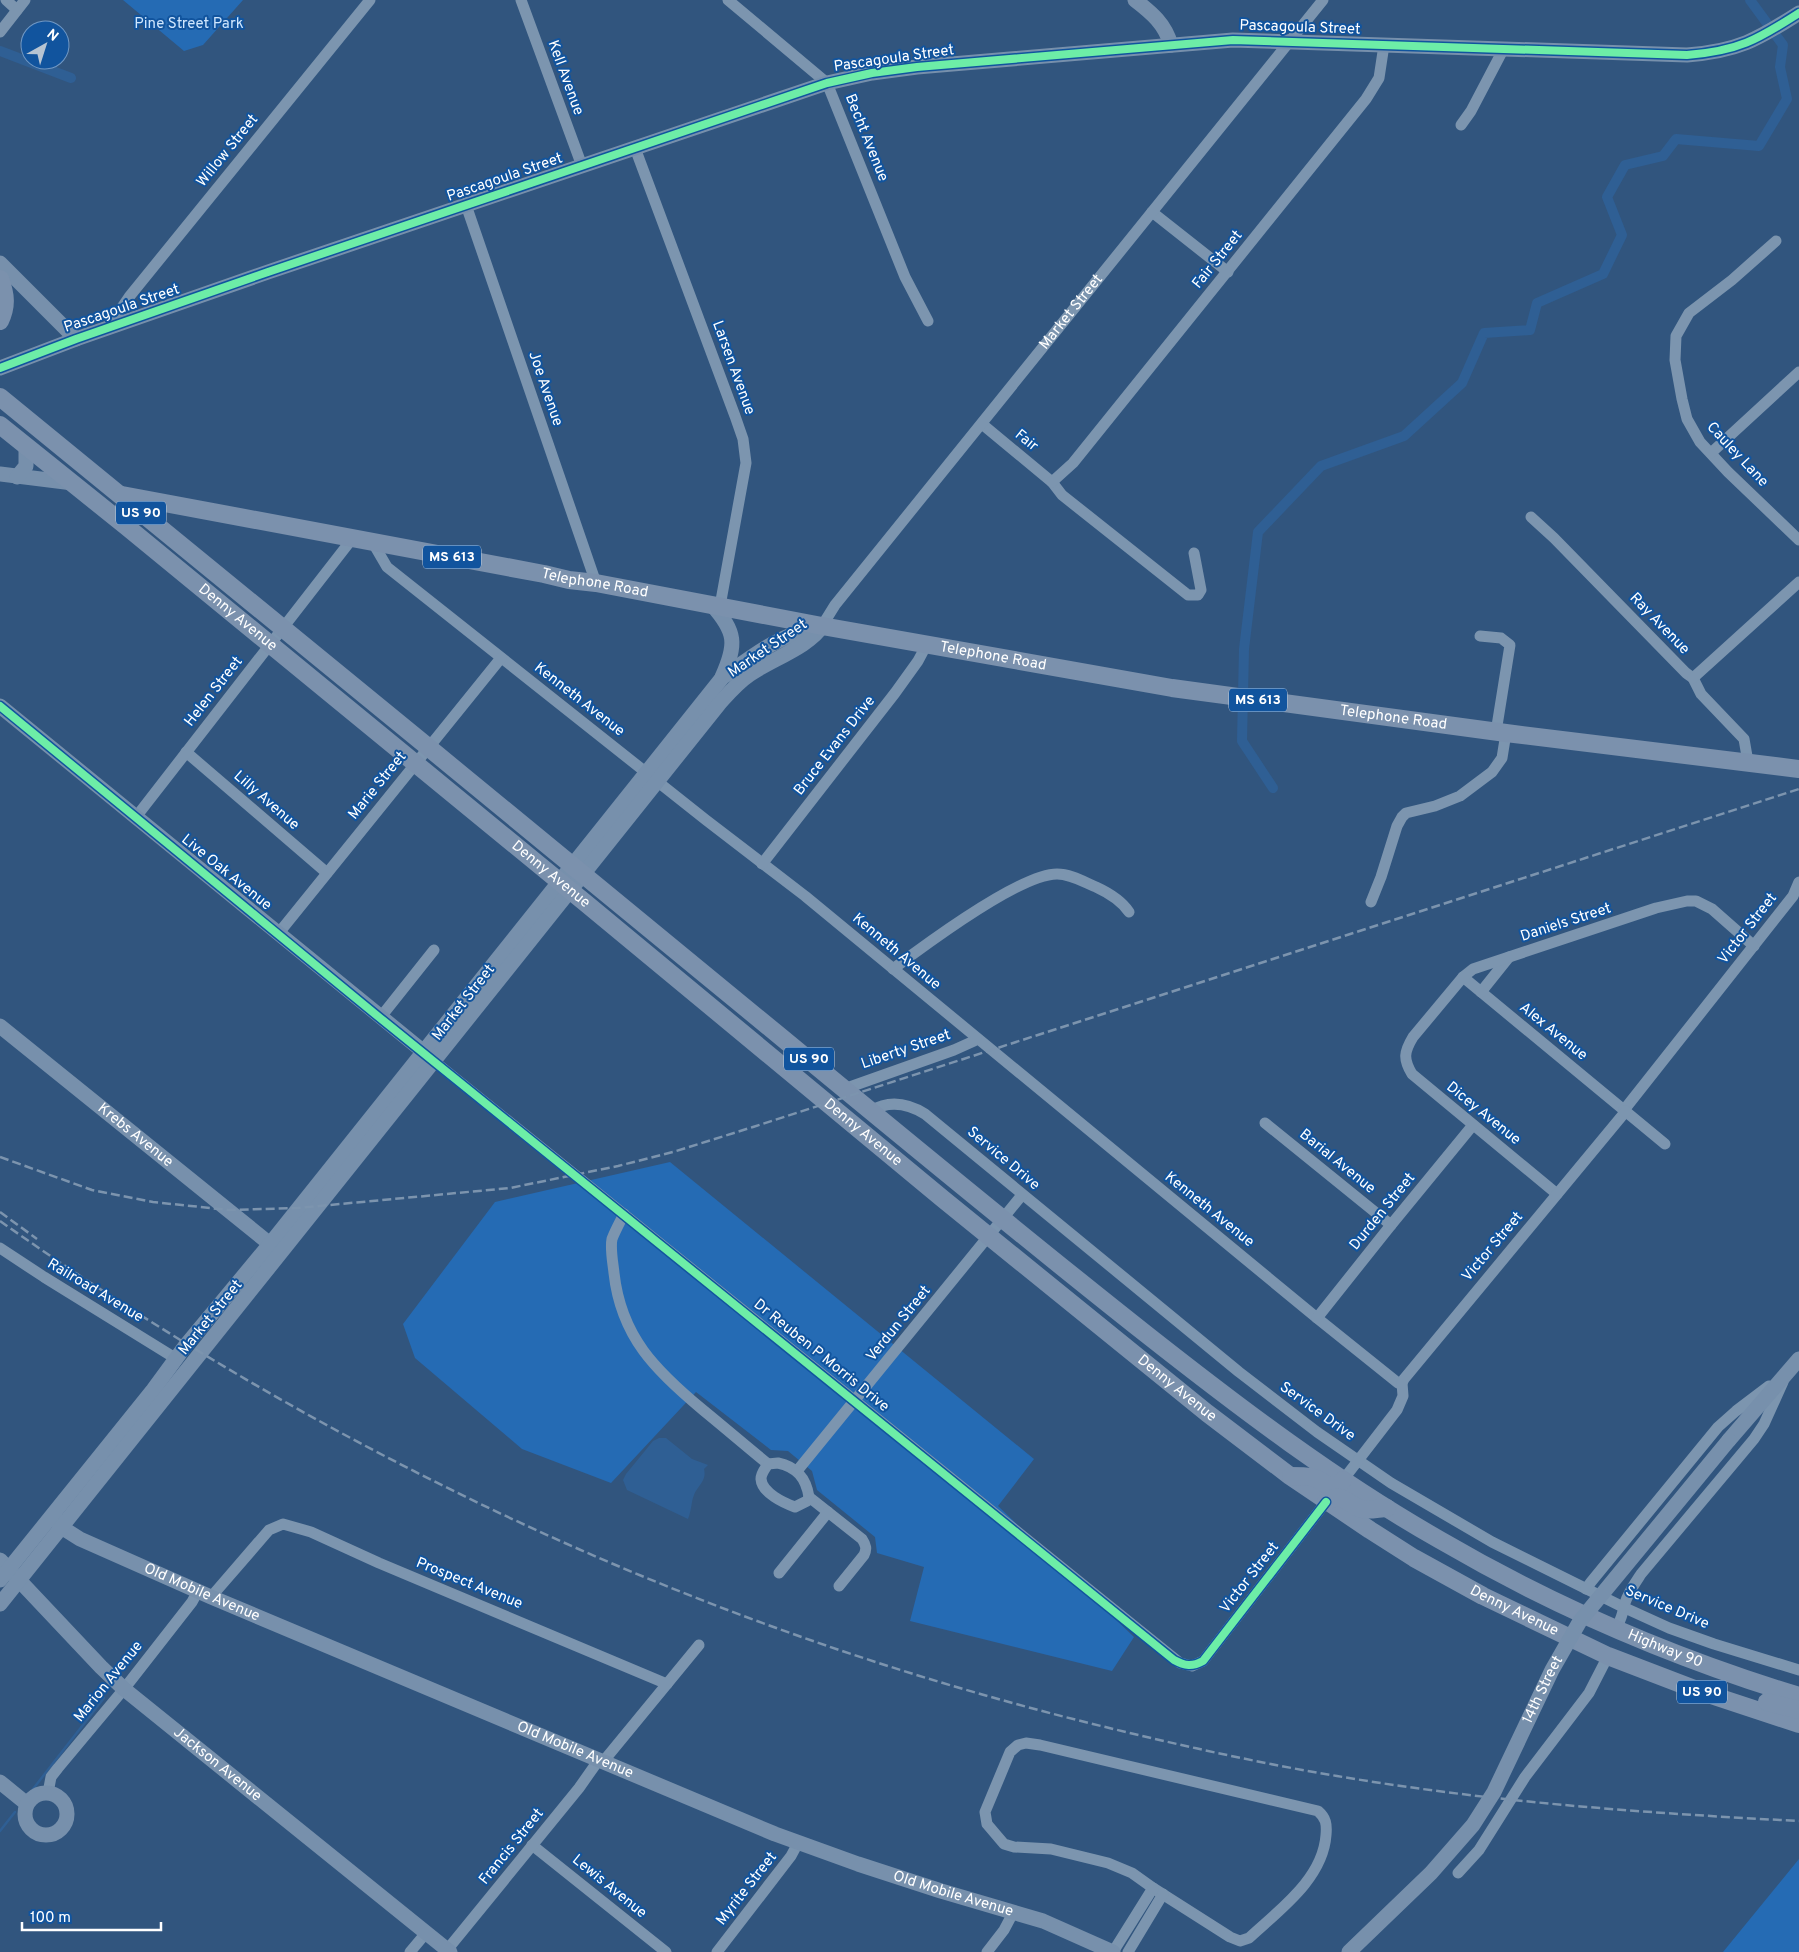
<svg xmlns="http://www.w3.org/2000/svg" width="1799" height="1952" viewBox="0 0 1799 1952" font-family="Overpass,sans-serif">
<rect width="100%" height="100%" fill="#31557e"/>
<path fill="#256bb4" d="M 123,0 L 243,0 L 203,45 L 184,51 Z
M 670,1162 L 1034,1459 L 998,1506 L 1134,1637 L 1112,1671 L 910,1621 L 924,1567 L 877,1553 L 875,1537 L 817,1490 L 812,1471 L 788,1451 L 771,1450 L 696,1392 L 611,1483 L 522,1449 L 415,1358 L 403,1324 L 495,1202 Z
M 1799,1859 L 1799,1952 L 1723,1952 Z"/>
<path fill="#2f5f94" d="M 659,1438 L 666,1438 L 692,1459 L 708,1465 L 704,1469 C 707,1481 698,1485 694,1495 C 691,1502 692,1509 688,1519 L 627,1490 L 623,1480 L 626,1474 L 653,1441 Z"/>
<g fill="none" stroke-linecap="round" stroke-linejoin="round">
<path stroke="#2f5f94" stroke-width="2.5" d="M 33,1789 L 104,1698
M 0,1831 L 15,1812"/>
<path stroke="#2f5f94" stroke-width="10" d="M 0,51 L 71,78
M 1273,788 L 1242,741 L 1244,649 L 1258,532 L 1321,466 L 1404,436 L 1462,383 L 1484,333 L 1530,330 L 1537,303 L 1603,274 L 1622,235 L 1607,197 L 1625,165 L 1663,156 L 1676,139 L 1759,146 L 1787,99 L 1780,67 L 1783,45 L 1750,0"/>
<g stroke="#7c95af" stroke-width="11">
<path d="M 6,0 L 17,10"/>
<path d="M 521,0 L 582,166"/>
<path d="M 728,0 L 827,83 L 905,277 L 928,321"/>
<path d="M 0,32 L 25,0"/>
<path d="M 1461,125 L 1471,111 L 1503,50"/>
<path d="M 635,148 L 735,416 L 743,439 L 746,463 L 720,606"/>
<path d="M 466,205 L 596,583"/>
<path d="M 1152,212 L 1228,272"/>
<path d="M 1776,241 L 1732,280 L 1689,313 L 1676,336 L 1675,360 L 1682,399 L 1687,419 L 1700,442 L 1728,472 L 1799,540"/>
<path d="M 117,325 L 118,313 L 129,297 L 370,0"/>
<path d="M 982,424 L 1052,482 L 1062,495 L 1188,595 L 1198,595 L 1201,590 L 1194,553"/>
<path d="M 1711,453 L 1799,372"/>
<path d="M 1052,482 L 1073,463 L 1366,99 L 1379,78 L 1384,45"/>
<path d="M 1531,517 L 1554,538 L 1686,673 L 1693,678 L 1701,694 L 1744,739 L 1748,762"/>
<path d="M 373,543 L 387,567 L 706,820 L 805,896 L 1317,1318 L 1398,1383 L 1402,1383"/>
<path id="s1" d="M 822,626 L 835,605 L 1323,0"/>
<path d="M 1480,636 L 1501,638 L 1510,645 L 1496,732"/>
<path d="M 1693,678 L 1799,582"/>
<path d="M 186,752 L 327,873"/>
<path d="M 136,817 L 352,539"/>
<path d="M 762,864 L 895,693 L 918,661 L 927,644"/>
<path d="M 1371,902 L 1381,877 L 1397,826 L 1402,817 L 1406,813 L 1435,806 L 1460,796 L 1492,772 L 1502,758 L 1506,733"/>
<path d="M 278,934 L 501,658"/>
<path d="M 893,969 C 925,945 1020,874 1057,874 C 1071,874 1084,882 1096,887 C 1109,893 1121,900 1129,912"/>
<path d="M 1463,977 L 1665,1144"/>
<path d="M 1481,992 L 1509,957"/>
<path d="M 380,1018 L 434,950"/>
<path d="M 435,1062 L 1180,1663 L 1192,1666 L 1203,1661 L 1326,1502"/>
<path d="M 844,1089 L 954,1050 L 974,1041 L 976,1038"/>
<path d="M 1624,1110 L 1793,896 L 1799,882"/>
<path d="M 871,1111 C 889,1100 907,1103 925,1114 L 1239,1372 L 1317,1432 L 1391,1483 L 1492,1542 L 1625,1608 L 1669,1628 L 1714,1644 L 1799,1670"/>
<path d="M 1265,1123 L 1391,1225"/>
<path d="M 1557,1194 L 1412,1074 C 1403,1059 1404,1052 1413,1037 L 1463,977 L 1473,969 L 1656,908 L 1687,901 L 1696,901 L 1712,909 L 1754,946"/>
<path d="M 624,1214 C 620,1222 615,1231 612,1239 C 610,1249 613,1263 614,1273 C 621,1337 656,1371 703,1410 C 725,1428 746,1446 768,1464"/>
<path d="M 0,1248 L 44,1277 L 175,1358"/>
<path d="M 1317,1318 L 1391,1225 L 1473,1125"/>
<path d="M 778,1463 C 797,1467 806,1478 809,1497 L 807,1501 L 795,1507 C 784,1503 762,1493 761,1479 C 761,1473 765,1469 768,1464 Z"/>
<path d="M 797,1471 L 1022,1195"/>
<path d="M 1343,1480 L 1397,1410 L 1403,1396 L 1402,1383 L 1404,1379 L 1626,1111"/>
<path d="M 809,1497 L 862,1539 C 866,1545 867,1549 864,1555 L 839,1586"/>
<path d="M 779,1573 L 828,1512"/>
<path d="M 1586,1589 L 1591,1582 L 1718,1427 L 1736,1411 L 1769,1386"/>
<path d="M 211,1597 L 269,1530 L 283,1524 L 311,1532 L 379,1563 L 667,1684"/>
<path d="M 1616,1629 C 1621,1620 1623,1613 1625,1603 C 1628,1593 1635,1583 1641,1574 L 1754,1439 L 1764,1424 L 1783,1382"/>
<path d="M 1026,1743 L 1040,1745 L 1318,1811 C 1326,1818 1327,1824 1326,1835 C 1323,1879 1279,1910 1249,1938 L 1240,1941 L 1230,1937 L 1153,1888 L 1132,1873 L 1108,1863 L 1051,1849 L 1014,1847 L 1004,1844 L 987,1824 L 985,1812 L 1010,1752 L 1018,1745 Z"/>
<path d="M 602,1763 L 699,1645"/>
<path d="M 48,1793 L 51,1777 L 58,1768 L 124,1689 L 192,1602 L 198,1591"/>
<path d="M 532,1845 L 666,1952"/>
<path d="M 1458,1873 L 1479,1850 L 1525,1777 L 1589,1693 L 1608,1656"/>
<path d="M 447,1950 L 579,1788 L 598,1761"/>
<path d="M 410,1952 L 426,1933"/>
<path d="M 717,1952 L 791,1856 L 798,1843"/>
<path d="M 987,1952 L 1004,1930 L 1014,1911"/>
<path d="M 1113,1952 L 1153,1888"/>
<path d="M 1128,1952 L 1163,1894"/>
</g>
<g stroke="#7790ac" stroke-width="15">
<path d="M 1135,0 C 1152,13 1165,24 1171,45"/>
<path d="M 0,263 L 76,339"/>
<path d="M 0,368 L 76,339 L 268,272 L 827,83 L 872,73 L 917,67 L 1233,40 L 1687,55 C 1738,51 1757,40 1799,13"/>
<path d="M 0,474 L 73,483"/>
<path d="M 17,477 L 26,466 L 26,446"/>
<path d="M 712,605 C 736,632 737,644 722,677"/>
<path d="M 0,706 L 430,1057"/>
<path id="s2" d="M 0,1026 L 270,1244"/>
<path d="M 1729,1440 L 1799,1359"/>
<path id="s3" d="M 56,1519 L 61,1527 L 80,1539 L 211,1597 L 775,1834 L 858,1864 L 941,1891 L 1043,1921 L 1113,1952"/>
<path id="s4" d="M 0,1560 L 101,1667 L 124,1689 L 450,1952"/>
<path d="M 0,1580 L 153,1390 L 186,1345 L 270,1244 L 722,678 C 754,655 780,634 819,627"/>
<path d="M 0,1604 L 719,704 C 728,694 737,683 749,675 C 768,661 811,646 822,626"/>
<path d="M 0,1782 L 27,1804"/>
<circle cx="46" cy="1814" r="21"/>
</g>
<g stroke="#7b91ad" stroke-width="18">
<path d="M 0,279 C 6,295 7,306 0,321"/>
<path id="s5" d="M 0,397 C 261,610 521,823 781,1037 C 902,1137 1023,1237 1146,1334 C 1240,1408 1336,1481 1440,1540 C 1553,1606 1674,1658 1799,1696"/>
<path id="s6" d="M 0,425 L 127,527 L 588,905 L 943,1199 L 1207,1413 L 1290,1476 L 1370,1530 L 1414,1558 L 1483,1596 L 1608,1656 L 1702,1692 L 1799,1724"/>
<path id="s7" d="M 122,495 L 544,574 L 569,580 L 596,583 L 822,626 L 1172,688 L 1506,733 L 1799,769"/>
<path d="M 1291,1476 C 1297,1476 1305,1476 1311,1477 C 1325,1480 1330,1494 1343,1480"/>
<path d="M 1326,1502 C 1343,1490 1348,1506 1362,1509 C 1369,1511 1380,1508 1387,1508"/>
<path d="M 1767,1702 L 1799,1710"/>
</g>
<path stroke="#7c94ae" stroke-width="2.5" stroke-dasharray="9 4" stroke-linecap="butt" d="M 0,1157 L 92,1190 L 153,1202 L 229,1210 L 298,1208 L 510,1188 L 618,1166 L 673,1152 L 753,1127 L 1799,789
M 0,1212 L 37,1239
M 0,1221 C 336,1458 701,1628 1101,1726 C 1179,1745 1258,1763 1337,1776 C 1490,1802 1644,1813 1799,1821"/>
<path stroke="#7790ac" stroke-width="15" id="s8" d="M 1349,1952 L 1431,1873 L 1473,1825 L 1494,1792 L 1552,1670 L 1580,1621 L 1729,1440"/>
<g stroke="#11549e" stroke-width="11">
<path id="cycleway" d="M 0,368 L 76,339 L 268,272 L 827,83 L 872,73 L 917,67 L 1233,40 L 1687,55 C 1738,51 1757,40 1799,13
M 0,706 L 380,1018 L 1174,1660 C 1185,1666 1192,1667 1203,1661 L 1326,1502"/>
</g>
<use href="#cycleway" stroke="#6deda7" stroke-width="8"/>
</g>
<g text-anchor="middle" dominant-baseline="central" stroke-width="4" stroke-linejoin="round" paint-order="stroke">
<g fill="#11549e" stroke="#b8cce2" stroke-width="1">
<rect x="116" y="501.5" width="50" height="23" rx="4"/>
<rect x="423" y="545.5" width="58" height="23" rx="4"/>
<rect x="1229" y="688.5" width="58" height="23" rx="4"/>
<rect x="784" y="1047.5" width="50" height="23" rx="4"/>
<rect x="1677" y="1680.5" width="50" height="23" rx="4"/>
</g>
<g font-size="14" font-weight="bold" fill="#fff">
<text x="141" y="513">US 90</text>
<text x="452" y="557">MS 613</text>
<text x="1258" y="700">MS 613</text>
<text x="809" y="1059">US 90</text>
<text x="1702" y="1692">US 90</text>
</g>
<g font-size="15" fill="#d0e7fe" stroke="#11549e">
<text x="189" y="24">Pine Street Park</text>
</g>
<g font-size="15" fill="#fff" stroke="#11549e">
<text transform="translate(1300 28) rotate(2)">Pascagoula Street</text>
<text transform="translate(894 59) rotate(-8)">Pascagoula Street</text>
<text transform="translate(565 78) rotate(70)">Kell Avenue</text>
<text transform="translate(866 138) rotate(68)">Becht Avenue</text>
<text transform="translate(228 151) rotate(-51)">Willow Street</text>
<text transform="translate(505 178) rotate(-19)">Pascagoula Street</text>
<text transform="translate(1218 260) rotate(-51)">Fair Street</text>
<text transform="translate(122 309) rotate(-19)">Pascagoula Street</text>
<text stroke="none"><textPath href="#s1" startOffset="401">Market Street</textPath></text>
<text transform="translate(733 368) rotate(70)">Larsen Avenue</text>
<text transform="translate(545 389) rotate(71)">Joe Avenue</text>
<text transform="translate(1026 441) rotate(39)">Fair</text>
<text transform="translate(1737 455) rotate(47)">Cauley Lane</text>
<text stroke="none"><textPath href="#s7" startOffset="481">Telephone Road</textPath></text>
<text stroke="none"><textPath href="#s6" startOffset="306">Denny Avenue</textPath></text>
<text transform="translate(1659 624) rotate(46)">Ray Avenue</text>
<text transform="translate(768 649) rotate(-34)">Market Street</text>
<text stroke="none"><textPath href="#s7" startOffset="886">Telephone Road</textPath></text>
<text transform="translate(214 692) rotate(-52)">Helen Street</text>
<text transform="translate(579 700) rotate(38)">Kenneth Avenue</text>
<text stroke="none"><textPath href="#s7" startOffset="1291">Telephone Road</textPath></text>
<text transform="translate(835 746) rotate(-52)">Bruce Evans Drive</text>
<text transform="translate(378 786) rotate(-51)">Marie Street</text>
<text transform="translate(266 801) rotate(41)">Lilly Avenue</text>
<text transform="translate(226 873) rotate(39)">Live Oak Avenue</text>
<text stroke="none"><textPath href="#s6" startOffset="711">Denny Avenue</textPath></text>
<text transform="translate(1566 923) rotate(-18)">Daniels Street</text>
<text transform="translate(1748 929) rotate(-52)">Victor Street</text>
<text transform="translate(896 952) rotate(40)">Kenneth Avenue</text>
<text transform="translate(464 1003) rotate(-52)">Market Street</text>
<text transform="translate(1553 1032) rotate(39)">Alex Avenue</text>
<text transform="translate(906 1050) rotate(-19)">Liberty Street</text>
<text transform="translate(1483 1114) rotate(39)">Dicey Avenue</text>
<text stroke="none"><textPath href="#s6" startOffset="1116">Denny Avenue</textPath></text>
<text stroke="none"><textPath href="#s2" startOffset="174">Krebs Avenue</textPath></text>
<text transform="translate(1003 1159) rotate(40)">Service Drive</text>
<text transform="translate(1337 1162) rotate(39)">Barial Avenue</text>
<text transform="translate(1209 1210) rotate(39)">Kenneth Avenue</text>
<text transform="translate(1383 1212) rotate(-51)">Durden Street</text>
<text transform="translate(1493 1247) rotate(-50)">Victor Street</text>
<text transform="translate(95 1291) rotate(31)">Railroad Avenue</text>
<text transform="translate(211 1318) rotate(-51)">Market Street</text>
<text transform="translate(899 1324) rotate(-51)">Verdun Street</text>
<text transform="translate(821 1356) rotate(39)">Dr Reuben P Morris Drive</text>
<text stroke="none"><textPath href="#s6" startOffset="1521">Denny Avenue</textPath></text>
<text transform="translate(1317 1412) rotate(36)">Service Drive</text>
<text transform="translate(1250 1578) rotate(-52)">Victor Street</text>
<text transform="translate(469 1584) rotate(22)">Prospect Avenue</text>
<text stroke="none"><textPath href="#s3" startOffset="165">Old Mobile Avenue</textPath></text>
<text transform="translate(1667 1608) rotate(23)">Service Drive</text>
<text stroke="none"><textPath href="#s6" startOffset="1926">Denny Avenue</textPath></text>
<text stroke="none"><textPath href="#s5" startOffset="2090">Highway 90</textPath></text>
<text transform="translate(109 1682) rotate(-51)">Marion Avenue</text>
<text stroke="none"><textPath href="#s8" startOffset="330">14th Street</textPath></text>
<text stroke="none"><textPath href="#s3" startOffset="570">Old Mobile Avenue</textPath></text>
<text stroke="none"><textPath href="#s4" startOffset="299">Jackson Avenue</textPath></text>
<text transform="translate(512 1847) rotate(-51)">Francis Street</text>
<text transform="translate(609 1887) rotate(39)">Lewis Avenue</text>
<text transform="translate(747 1889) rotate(-52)">Myrite Street</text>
<text stroke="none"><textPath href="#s3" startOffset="975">Old Mobile Avenue</textPath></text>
</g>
</g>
<g transform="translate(45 45) rotate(39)"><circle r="24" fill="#11549e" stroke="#7098c5"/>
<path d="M0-4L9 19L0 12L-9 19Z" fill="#b7c4d2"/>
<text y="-8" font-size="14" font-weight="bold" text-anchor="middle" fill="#ffffff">N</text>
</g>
<path d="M22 1922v8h139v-8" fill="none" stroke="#ffffff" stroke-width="2.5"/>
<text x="30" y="1922" font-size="15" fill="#ffffff" stroke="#11549e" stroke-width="4" paint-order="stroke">100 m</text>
</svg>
